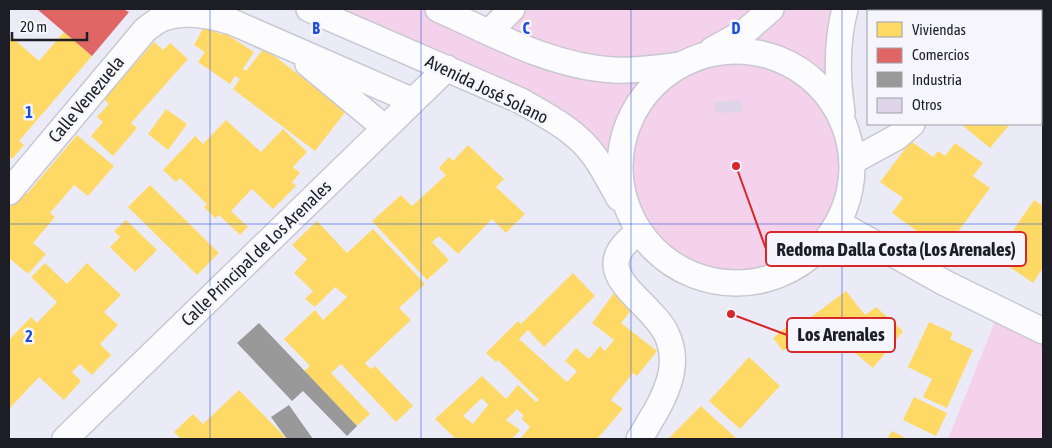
<svg xmlns="http://www.w3.org/2000/svg" width="1052" height="448" viewBox="0 0 1052 448" font-family="'Asap Condensed',sans-serif">
<rect width="100%" height="100%" fill="#ebebf7"/>
<path fill="#f5d2eb" d="M 309,9 L 438,9 L 489,32 L 512,9 L 845,9 C 845,34 844,59 844,84 C 843,96 842,107 843,119 C 844,126 848,133 850,140 C 852,147 853,155 853,163 C 853,220 815,267 760,280 C 722,289 684,275 655,250 C 643,240 636,227 629,214 C 615,190 602,165 584,144 Z
M 999,311 L 1043,333 L 1043,439 L 948,439 Z"/>
<path fill="#ffd966" fill-rule="evenodd" d="M 1027,9 L 1043,9 L 1043,73 L 1041,71 L 1041,11 L 1025,11 Z
M 205,25 L 221,35 L 223,32 L 254,52 L 243,69 L 246,71 L 264,48 L 346,111 L 315,151 L 233,89 L 240,79 L 235,76 L 230,84 L 198,62 L 205,52 L 194,45 Z
M 64,32 L 92,56 L 19,141 L 24,145 L 12,159 L 9,156 L 9,35 L 39,61 Z
M 154,42 L 163,50 L 170,43 L 188,59 L 131,123 L 137,128 L 113,156 L 91,136 L 103,122 L 97,117 L 109,104 L 104,99 Z
M 166,109 L 187,124 L 168,150 L 148,134 Z
M 226,120 L 261,152 L 283,129 L 307,152 L 293,167 L 300,173 L 292,182 L 296,186 L 273,209 L 252,189 L 231,211 L 248,227 L 240,235 L 219,215 L 215,218 L 204,207 L 207,204 L 180,178 L 176,182 L 163,170 L 195,136 L 203,144 Z
M 961,124 L 1010,124 L 990,148 Z
M 77,135 L 114,166 L 88,196 L 74,185 L 50,213 L 55,217 L 33,243 L 46,254 L 28,274 L 9,258 L 9,204 L 21,189 L 27,194 Z
M 911,141 L 933,157 L 938,151 L 945,156 L 955,143 L 983,163 L 973,176 L 990,188 L 944,251 L 892,213 L 903,198 L 880,182 Z
M 468,145 L 504,179 L 496,187 L 525,214 L 506,233 L 492,219 L 458,254 L 439,236 L 432,242 L 449,260 L 427,280 L 372,221 L 401,195 L 412,206 L 446,175 L 439,168 L 449,157 L 453,161 Z
M 150,185 L 219,253 L 197,275 L 128,207 Z
M 1034,200 L 1043,206 L 1043,268 L 1033,283 L 995,257 Z
M 126,220 L 157,250 L 135,272 L 110,247 L 120,237 L 114,231 Z
M 317,221 L 347,253 L 373,229 L 425,284 L 399,308 L 411,320 L 365,363 L 371,369 L 375,366 L 413,406 L 396,422 L 341,364 L 331,373 L 370,414 L 357,426 L 304,371 L 310,366 L 284,339 L 315,310 L 323,320 L 347,297 L 335,287 L 315,307 L 305,299 L 313,291 L 294,273 L 307,259 L 292,245 Z
M 45,263 L 67,284 L 87,263 L 121,295 L 104,312 L 118,325 L 100,344 L 111,355 L 92,375 L 80,364 L 72,372 L 81,381 L 64,400 L 39,377 L 9,409 L 9,340 L 31,317 L 37,323 L 57,302 L 31,277 Z
M 573,273 L 595,296 L 544,347 L 528,330 L 519,339 L 567,382 L 577,371 L 565,361 L 576,348 L 589,359 L 600,346 L 605,351 L 614,340 L 592,323 L 614,293 L 633,308 L 621,323 L 657,351 L 637,376 L 633,373 L 611,400 L 623,409 L 597,439 L 520,439 L 530,427 L 521,418 L 524,416 L 517,409 L 506,420 L 520,430 L 512,439 L 456,439 L 435,419 L 482,376 L 506,399 L 518,385 L 536,402 L 539,400 L 498,360 L 496,362 L 486,353 L 518,321 L 521,324 ZM 482,398 L 488,405 L 473,424 L 463,416 Z
M 846,291 L 865,315 L 876,307 L 903,331 L 873,368 L 836,337 L 822,348 L 803,323 Z
M 929,322 L 953,333 L 950,339 L 973,350 L 947,408 L 923,397 L 932,379 L 908,367 Z
M 791,323 L 802,337 L 783,351 L 773,338 Z
M 749,357 L 780,386 L 740,429 L 709,401 Z
M 239,390 L 285,437 L 283,439 L 181,439 L 174,432 L 193,414 L 203,424 Z
M 914,397 L 947,413 L 936,436 L 903,420 Z
M 701,406 L 737,439 L 668,439 Z
M 892,431 L 907,439 L 887,439 Z"/>
<path fill="#e06666" d="M 37,9 L 123,9 L 129,12 L 92,56 Z
M 887,9 L 980,9 L 978,11 L 885,11 Z"/>
<path fill="#999" d="M 259,323 L 357,426 L 347,436 L 303,391 L 292,401 L 237,343 Z
M 289,405 L 313,439 L 287,439 L 271,417 Z"/>
<path fill="#dfd5e9" d="M 742,100 L 743,112 L 715,113 L 714,102 Z"/>
<g fill="none" stroke-linecap="round" stroke-linejoin="round">
<g stroke="#c8c7d2" stroke-width="28">
<path id="minor" d="M 309,9 L 521,101 C 547,116 577,131 595,157 C 604,170 611,184 619,198
M 438,9 C 494,34 552,67 614,70 C 636,71 658,68 679,65
M 1014,11 L 1017,9
M 489,32 L 512,9
M 712,50 L 746,31 L 771,9
M620 167a116 116 0 1 1 232 0a116 116 0 1 1-232 0Z
M 308,64 L 385,128
M 842,112 C 837,78 836,43 845,9
M 853,161 L 897,137 L 912,124
M 9,192 L 145,30 C 150,26 155,22 161,19 C 183,10 210,15 232,22 L 413,101
M 838,223 L 945,283 L 1043,331
M 65,439 L 447,68
M 639,439 C 645,431 649,422 655,413 C 669,388 680,361 666,333 C 649,298 581,272 639,232"/>
</g>
<use href="#minor" stroke="#fcfcfe" stroke-width="25"/>
</g>
<path fill="none" stroke="#1d4ed8" stroke-width="1" stroke-opacity="0.55" d="M 210,9 L 210,439M 421,9 L 421,439M 631,9 L 631,439M 842,9 L 842,439M 9,224 L 1043,224"/>
<g text-anchor="middle" dominant-baseline="central" stroke-width="5" stroke-linejoin="round" paint-order="stroke">
<g font-size="18" fill="#1d1d26" stroke="#f5f5fb">
<text transform="translate(487 89) rotate(26)">Avenida José Solano</text>
<text transform="translate(86 99) rotate(-50)">Calle Venezuela</text>
<text transform="translate(256 253) rotate(-44)">Calle Principal de Los Arenales</text>
</g>
</g>
<g font-size="16" text-anchor="middle" font-weight="bold" fill="#1d4ed8" stroke="#f5f5fb" stroke-width="5" stroke-linejoin="round" paint-order="stroke">
<text x="316" y="34">B</text>
<text x="526" y="34">C</text>
<text x="736" y="34">D</text>
<text x="29" y="118">1</text>
<text x="29" y="342">2</text>
</g>
<path fill="none" stroke="#d62828" stroke-width="2" d="M736 166L766 249M731 314L787 335"/>
<g fill="#d62828" stroke="#f5f5fb" stroke-width="2">
<circle cx="736" cy="166" r="5"/>
<circle cx="731" cy="314" r="5"/>
</g>
<g fill="#f5f5fb" stroke="#d62828" stroke-width="2">
<rect x="766" y="232" width="260" height="34" rx="5"/>
<rect x="787" y="318" width="108" height="34" rx="5"/>
</g>
<g font-size="19" text-anchor="middle" font-weight="bold" fill="#1d1d26">
<text x="896" y="256">Redoma Dalla Costa (Los Arenales)</text>
<text x="841" y="341">Los Arenales</text>
</g>
<rect width="1052" height="448" fill="none" stroke="#1d1d26" stroke-width="20"/>
<rect x="867" y="10" width="175" height="115" fill="#f5f5fb" stroke="#9f9fa6"/>
<rect x="877" y="22" width="25" height="15" fill="#ffd966" stroke="#9f9fa6"/>
<text x="912" y="35" font-size="15" fill="#1d1d26">Viviendas</text>
<rect x="877" y="48" width="25" height="15" fill="#e06666" stroke="#9f9fa6"/>
<text x="912" y="60" font-size="15" fill="#1d1d26">Comercios</text>
<rect x="877" y="72" width="25" height="15" fill="#999999" stroke="#9f9fa6"/>
<text x="912" y="85" font-size="15" fill="#1d1d26">Industria</text>
<rect x="877" y="98" width="25" height="15" fill="#dfd5e9" stroke="#9f9fa6"/>
<text x="912" y="110" font-size="15" fill="#1d1d26">Otros</text>
<path d="M12 32v8h75v-8" fill="none" stroke="#1d1d26" stroke-width="2.5"/>
<text x="20" y="32" font-size="15" fill="#1d1d26" stroke="#f5f5fb" stroke-width="4" paint-order="stroke">20 m</text>
</svg>
